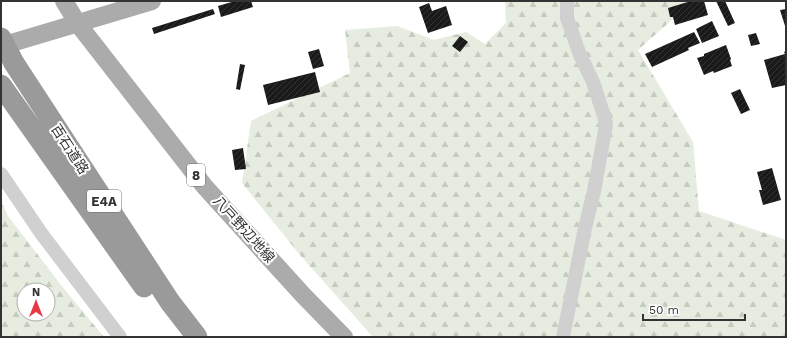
<svg xmlns="http://www.w3.org/2000/svg" width="787" height="338" viewBox="0 0 787 338" font-family="'Work Sans','Noto Sans JP',sans-serif">
<defs>
<pattern id="forest-firs" width="22" height="20" patternUnits="userSpaceOnUse"><rect width="22" height="20" fill="#e6ecdf"/><path d="M5 1l3.5 6h-7zM16 11l3.5 6h-7z" fill="#c6cbc0"/></pattern>
<pattern id="building-hatch" width="6" height="6" patternUnits="userSpaceOnUse"><rect width="6" height="6" fill="#1a1a1a"/><path d="M-1 1l2-2M0 6l6-6M5 7l2-2" fill="none" stroke="#333"/></pattern>
</defs>
<rect width="100%" height="100%" fill="#fff"/>
<path fill="url(#forest-firs)" fill-rule="evenodd" d="M 505,1 L 693,1 L 638,50 L 693,142 L 699,211 L 786,240 L 786,337 L 373,337 L 300,255 L 242,183 L 251,121 L 350,73 L 345,30 L 397,26 L 434,40 L 466,32 L 485,44 L 506,23 Z
M 1,201 L 8,216 L 61,285 L 104,337 L 1,337 ZM 24,290 L 48,290 L 48,314 L 24,314 Z"/>
<path fill="url(#building-hatch)" d="M 235,1 L 251,1 L 253,7 L 221,17 L 218,6 Z
M 691,1 L 704,1 L 708,15 L 675,25 L 673,17 L 670,17 L 668,8 Z
M 716,1 L 725,1 L 735,23 L 728,26 Z
M 429,3 L 432,11 L 446,6 L 452,25 L 428,33 L 419,7 Z
M 213,9 L 215,14 L 154,34 L 152,28 Z
M 786,9 L 786,29 L 780,10 Z
M 712,21 L 719,36 L 702,43 L 696,29 Z
M 694,32 L 700,43 L 688,48 L 689,50 L 652,67 L 645,54 Z
M 756,33 L 760,44 L 751,46 L 748,35 Z
M 460,36 L 468,42 L 460,52 L 452,46 Z
M 726,45 L 731,59 L 730,60 L 732,66 L 714,73 L 713,71 L 704,75 L 697,58 L 704,56 L 704,54 Z
M 319,49 L 324,66 L 313,69 L 308,52 Z
M 786,51 L 786,81 L 785,81 L 786,85 L 772,88 L 764,60 L 785,54 L 784,52 Z
M 240,64 L 245,65 L 240,90 L 236,89 Z
M 315,72 L 320,92 L 268,105 L 263,85 Z
M 740,89 L 750,110 L 741,114 L 731,93 Z
M 243,148 L 246,169 L 235,170 L 232,150 Z
M 772,168 L 781,200 L 763,205 L 759,190 L 762,190 L 757,172 Z"/>
<g fill="none" stroke-linecap="round" stroke-linejoin="round">
<path stroke="#d0d0d0" stroke-width="14" d="M 1,174 L 41,233 L 120,337
M 563,337 L 585,228 L 594,191 L 606,125 L 605,119 L 593,82 L 580,55 L 567,18 L 567,1"/>
<path stroke="#ababab" stroke-width="18" d="M 64,1 L 78,24 L 205,187 L 303,295 L 344,337
M 1,46 L 152,1"/>
<path stroke="#9a9a9a" stroke-width="21" d="M 14,63 L 170,302 L 197,337
M 1,85 L 144,287"/>
<path stroke="#9a9a9a" stroke-width="21" d="M 1,38 L 14,63"/>
</g>
<g text-anchor="middle" dominant-baseline="central" stroke-width="4" stroke-linejoin="round" paint-order="stroke">
<g fill="#fff" stroke="#707070" stroke-width="1">
<rect x="187" y="164" width="18" height="22" rx="3"/>
<rect x="87" y="190" width="34" height="22" rx="3"/>
</g>
<g font-size="13" font-weight="bold" fill="#333">
<text x="196" y="175">8</text>
<text x="104" y="201">E4A</text>
</g>
<g font-size="14" fill="#333" stroke="#fff">
<text transform="translate(70 149) rotate(57)">百石道路</text>
<text transform="translate(244 229) rotate(48)">八戸野辺地線</text>
</g>
</g>
<rect width="787" height="338" fill="none" stroke="#333333" stroke-width="4"/>
<g transform="translate(36 302)"><circle r="19" fill="#ffffff" stroke="#adadad"/>
<path d="M0-3L7 15L0 10L-7 15Z" fill="#e63946"/>
<text y="-6" font-size="11" font-weight="bold" text-anchor="middle" fill="#333333">N</text>
</g>
<path d="M643 314v6h102v-6" fill="none" stroke="#333333" stroke-width="2"/>
<text x="649" y="314" font-size="12" fill="#333333" stroke="#ffffff" stroke-width="3" paint-order="stroke">50 m</text>
</svg>
